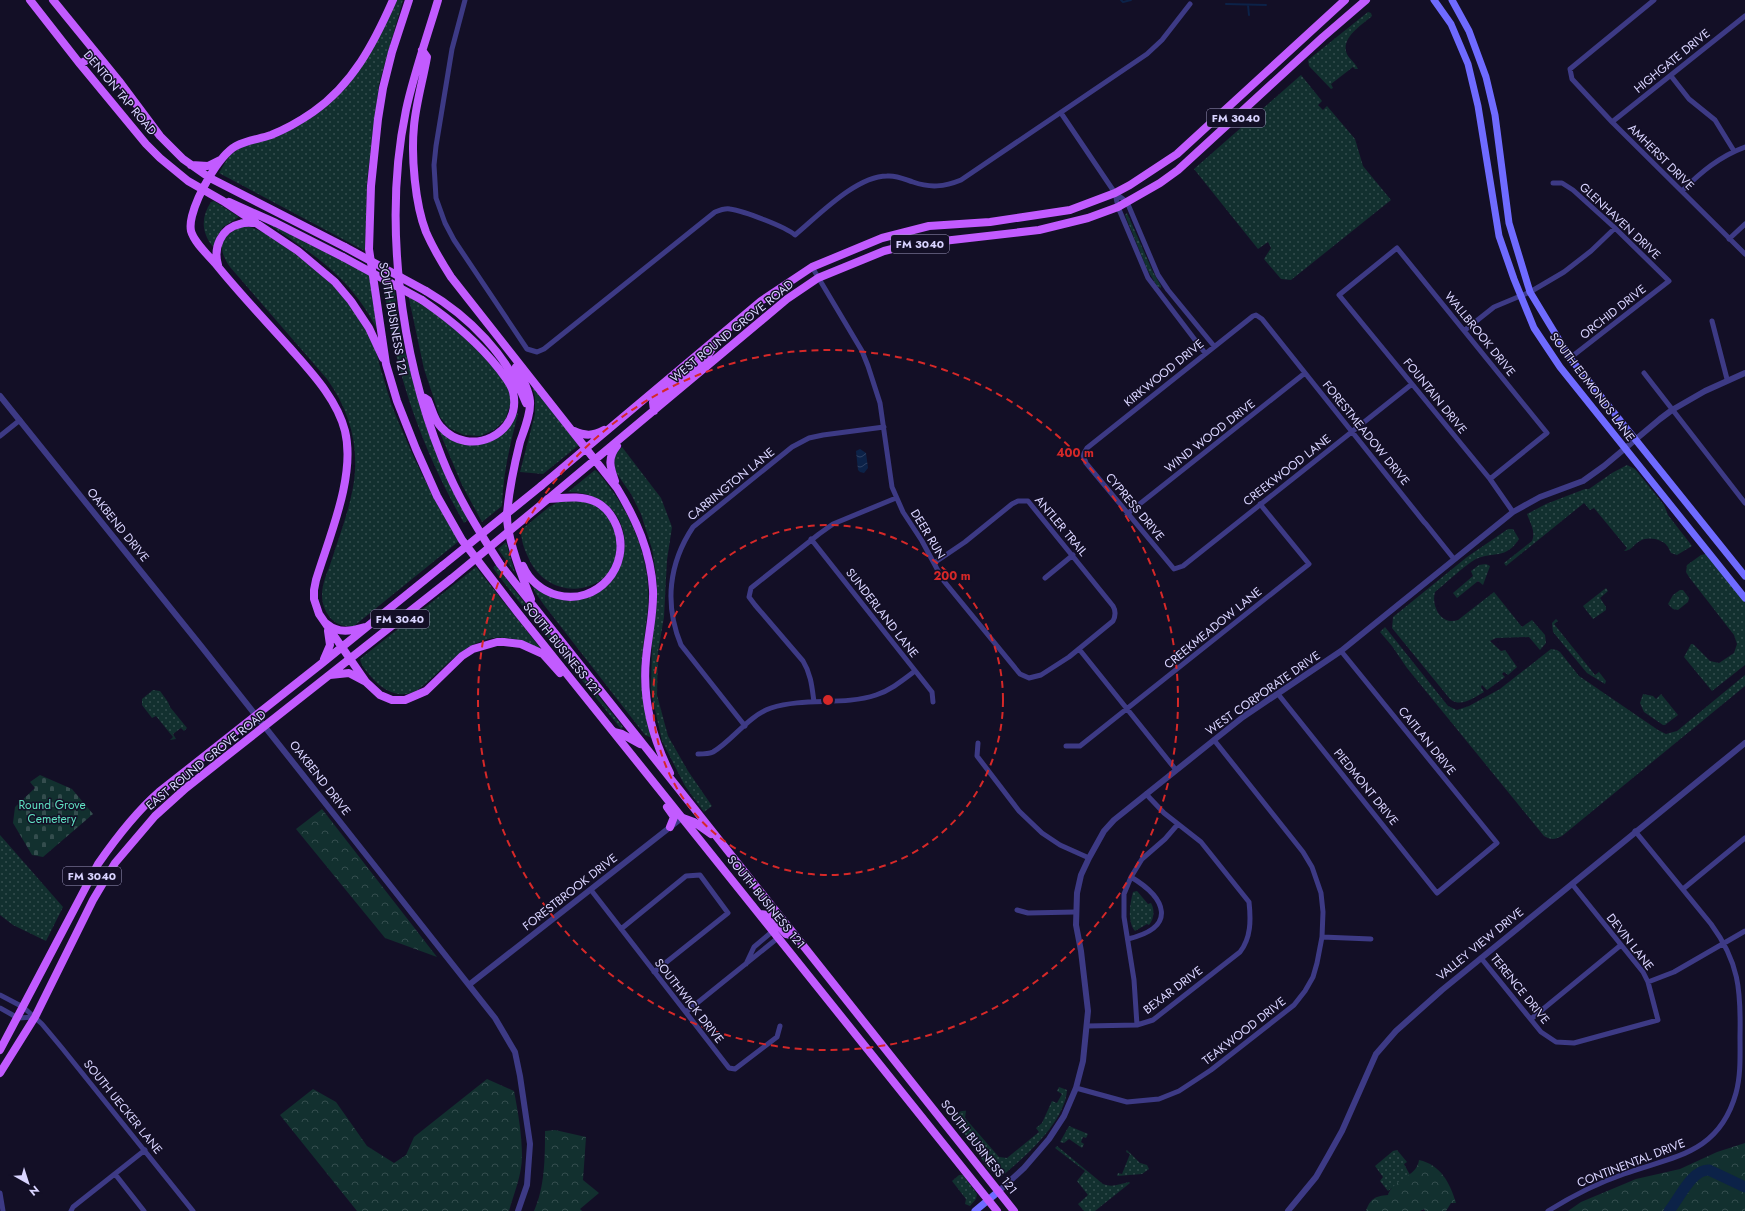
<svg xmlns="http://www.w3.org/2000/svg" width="1745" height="1211" viewBox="0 0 1745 1211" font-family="Jost,sans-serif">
<defs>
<pattern id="grass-dots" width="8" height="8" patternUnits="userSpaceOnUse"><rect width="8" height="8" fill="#12302f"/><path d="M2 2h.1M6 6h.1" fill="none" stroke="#344d4e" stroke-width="1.8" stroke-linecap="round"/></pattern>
<pattern id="forest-crowns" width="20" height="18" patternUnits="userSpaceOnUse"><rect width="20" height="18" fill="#12302f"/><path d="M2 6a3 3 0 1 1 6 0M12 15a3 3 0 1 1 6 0" fill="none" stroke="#344d4e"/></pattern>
<pattern id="cemetery-stones" width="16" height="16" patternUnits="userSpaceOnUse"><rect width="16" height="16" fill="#12302f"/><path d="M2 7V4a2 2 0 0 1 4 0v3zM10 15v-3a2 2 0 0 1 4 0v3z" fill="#344d4e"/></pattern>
<pattern id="water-waves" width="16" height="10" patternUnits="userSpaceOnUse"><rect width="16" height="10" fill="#0c2248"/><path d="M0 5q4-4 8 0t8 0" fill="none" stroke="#2f4163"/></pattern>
</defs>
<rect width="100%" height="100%" fill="#130f26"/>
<path fill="url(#grass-dots)" d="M 394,0 L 403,0 L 379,84 L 367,180 L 365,251 L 219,173 L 229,156 L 243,146 L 269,138 L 344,88 Z
M 1368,12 L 1371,13 L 1372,16 C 1362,25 1338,39 1348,56 C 1351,60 1356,64 1358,69 L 1355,69 L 1353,67 L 1331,84 L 1333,88 L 1331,89 L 1309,66 L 1308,60 Z
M 1301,75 L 1322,101 L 1318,105 L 1323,110 L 1327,106 L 1355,139 L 1363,166 L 1391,200 L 1291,280 L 1281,279 L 1264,259 L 1271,248 L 1268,242 L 1258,249 L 1194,169 Z
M 214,201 L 239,217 L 223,227 L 219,233 L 213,247 C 201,232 201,217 211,202 Z
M 1127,213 L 1153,272 L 1161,286 L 1161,288 L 1157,286 L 1147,269 L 1125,215 Z
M 262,220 L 369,274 L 379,333 C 351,276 313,254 262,220 Z
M 242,226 C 259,227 272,238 285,247 C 322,272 354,300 372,341 C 377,352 379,365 383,376 C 388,395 394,413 402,430 C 418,469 437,505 459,541 L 354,626 C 335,629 322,613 322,595 C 322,584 327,573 331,562 C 340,533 353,502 355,471 C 357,437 347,407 327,379 L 230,267 C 216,247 221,237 242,226 Z
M 383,281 L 394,287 L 401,337 L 423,418 L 444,471 L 469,519 L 464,523 C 421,448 393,367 383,281 Z
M 408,294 L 448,318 L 508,383 L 511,402 L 505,420 L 494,430 L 480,436 L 464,435 L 449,428 L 440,417 L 424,369 Z
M 531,381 L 561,423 L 579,445 L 543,474 L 520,472 L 535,414 L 535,397 Z
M 517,413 L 518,414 C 510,444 503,474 502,506 L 482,522 L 462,485 L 438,428 L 467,443 L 507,429 Z
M 622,447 L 661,498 L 672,527 L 667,560 L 664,617 L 658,652 L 657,695 L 668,736 L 688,771 L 712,806 L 704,812 L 685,786 L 662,741 L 651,692 L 652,642 L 657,597 L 656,574 L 652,549 L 641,514 L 631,494 L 615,471 L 614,456 Z
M 1627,465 L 1635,469 L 1664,505 L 1668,515 L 1692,546 L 1677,555 L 1671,553 C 1670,551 1669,549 1668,547 C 1663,539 1648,536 1640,541 C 1634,544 1631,551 1624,551 L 1627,548 L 1594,508 L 1590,510 L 1584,503 L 1506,566 L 1504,563 L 1532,541 C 1536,531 1530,523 1527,514 L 1546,504 L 1585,489 L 1589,489 L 1612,473 Z
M 595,470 C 600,474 604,479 607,484 C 633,516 651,563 648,605 C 646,630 641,654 641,678 C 642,698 648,718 652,738 L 645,735 L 544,605 L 535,592 L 524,565 C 542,592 552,591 581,596 C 591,590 605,585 613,577 C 620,571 623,561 624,552 C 629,516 602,491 568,492 Z
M 577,499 C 583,501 591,503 597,506 C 608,512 613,525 616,536 C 627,592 551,610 528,557 C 524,548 521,540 521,530 L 549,507 L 558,502 Z
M 1508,529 L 1513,529 L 1519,539 C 1506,560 1493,551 1476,559 C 1465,565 1446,583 1435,592 C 1431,606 1441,626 1458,620 L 1494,592 L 1522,627 L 1532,620 L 1545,635 L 1546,643 L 1540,650 L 1529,637 L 1496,638 L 1490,641 L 1501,651 L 1505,650 L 1517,667 L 1508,675 L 1504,672 L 1502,674 L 1505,677 L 1487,690 L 1482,685 L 1481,687 L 1484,692 C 1473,698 1461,708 1450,699 L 1392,628 L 1393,617 L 1467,557 Z
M 506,542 L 515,573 L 498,549 Z
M 1706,554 L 1745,601 L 1745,665 L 1712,691 L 1684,657 L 1691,644 L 1693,644 L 1710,661 L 1719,663 L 1734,653 L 1737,644 L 1734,635 L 1689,577 L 1686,572 L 1687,565 L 1701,555 Z
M 1486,564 L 1490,566 L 1483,585 L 1478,581 L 1457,598 L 1453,593 L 1473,576 L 1471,571 L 1479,565 Z
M 496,565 L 513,588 L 623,727 L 621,729 L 505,584 L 493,568 Z
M 476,567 L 541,649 C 522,640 502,633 482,641 C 463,647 447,664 433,677 C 427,682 420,689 414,692 C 399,698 385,691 375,681 C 370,675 361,667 360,659 Z
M 1606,588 L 1608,591 L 1600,598 L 1606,607 L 1606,610 L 1593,619 L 1583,606 Z
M 1680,590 L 1683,590 L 1689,598 L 1688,602 L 1678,610 L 1673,609 L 1668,604 L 1673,595 Z
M 1556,619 L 1558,621 L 1554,624 L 1595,675 L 1599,672 L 1606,681 L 1605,684 L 1587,673 L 1553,632 L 1552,623 Z
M 1385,627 L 1448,706 L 1457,710 L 1469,706 L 1500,689 L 1551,649 L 1557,650 L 1560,652 L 1579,676 L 1658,730 L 1666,734 L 1677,731 L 1745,675 L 1745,686 L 1562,836 C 1554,840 1551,840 1544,836 L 1407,668 L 1392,646 L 1380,632 Z
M 153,690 L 160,691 L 168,702 L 170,707 L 187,728 L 184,731 L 181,728 L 173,734 L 176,739 L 170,740 L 173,737 L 156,716 L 152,718 L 142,705 L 142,699 Z
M 1643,694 L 1653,696 L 1656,699 L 1661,694 L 1678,715 L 1665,725 L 1663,725 L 1644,712 L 1640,703 Z
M 0,835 L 63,907 L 46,941 L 13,925 L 0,915 Z
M 1137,891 L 1148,904 L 1151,903 C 1155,910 1154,919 1149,925 L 1147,924 L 1135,931 C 1127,922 1130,903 1133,892 Z
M 1059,1087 L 1067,1090 C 1065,1122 1025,1157 1002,1176 L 988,1169 L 973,1145 L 954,1121 L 953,1117 C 957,1113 961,1110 966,1111 L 965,1118 L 999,1157 L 1007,1158 L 1039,1132 L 1036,1128 L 1042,1123 L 1052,1101 L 1057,1103 L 1062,1094 L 1057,1091 Z
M 1069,1126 L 1088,1134 L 1086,1138 L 1083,1137 L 1081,1142 L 1084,1144 L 1082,1148 L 1069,1139 L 1064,1143 L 1060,1142 Z
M 1057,1146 L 1103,1184 C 1113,1188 1119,1184 1129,1182 L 1130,1183 L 1095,1211 L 1084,1211 L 1078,1204 L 1088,1195 L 1077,1181 L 1085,1171 L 1055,1148 Z
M 1127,1150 L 1140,1163 L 1147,1165 L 1149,1169 L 1142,1174 L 1117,1176 L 1118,1173 L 1122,1174 L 1130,1154 L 1126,1152 Z
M 1397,1150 L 1407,1162 L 1404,1164 L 1410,1175 L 1388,1191 L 1380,1181 L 1383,1177 L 1375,1166 L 1393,1151 Z
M 959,1175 L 963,1175 L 977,1194 L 976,1199 L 970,1206 L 965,1204 L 966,1199 L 952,1181 Z"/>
<path fill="url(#forest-crowns)" d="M 322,809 L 437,957 L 385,938 L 296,829 Z
M 487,1079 L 514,1091 C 518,1112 522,1135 522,1156 C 522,1175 514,1193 509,1211 L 357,1211 L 280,1115 L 313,1089 L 336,1102 L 367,1146 L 394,1163 L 406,1155 L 414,1137 Z
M 555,1130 L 586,1137 L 583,1180 L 599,1193 L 580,1209 L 582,1211 L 534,1211 C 545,1187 545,1157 545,1131 Z
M 1745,1143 L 1745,1211 L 1568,1211 L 1581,1202 L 1636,1179 L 1680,1169 L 1717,1152 Z
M 1419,1160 C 1441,1165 1450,1183 1456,1203 L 1451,1203 L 1446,1211 L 1425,1211 L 1424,1209 L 1420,1211 L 1366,1211 C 1370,1199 1375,1196 1388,1195 C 1393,1179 1417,1177 1419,1160 Z"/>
<path fill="url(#cemetery-stones)" d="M 40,775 L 72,789 L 93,814 L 43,857 L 32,855 L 13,823 L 15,807 L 35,788 L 30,782 Z"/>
<path fill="url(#water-waves)" d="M 860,449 L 866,453 L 868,468 L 864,473 L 860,472 L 858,470 L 856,451 Z"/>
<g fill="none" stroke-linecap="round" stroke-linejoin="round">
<path stroke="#0c2248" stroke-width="2" d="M 1121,0 L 1123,2 L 1131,0
M 1226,4 L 1266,5
M 1248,5 L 1249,15"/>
<path stroke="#0c2248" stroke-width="11" d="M 1669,1211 C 1679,1199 1692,1169 1709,1170 L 1745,1187"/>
<path stroke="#3d3a85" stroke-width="5" d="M 465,0 L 452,49 L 436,146 L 434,165 L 436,198 L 445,223 L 454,240 L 527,349 L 537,352 L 544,349 L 715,212 C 720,210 725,208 730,209 C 744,211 786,227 795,235 C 818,216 856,176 887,176 C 896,175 904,179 913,182 C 930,188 944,187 961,180 L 1147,54 L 1162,40 L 1190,4
M 1654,0 L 1570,69 L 1572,79 L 1612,122 L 1745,254
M 1671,76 L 1689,99 L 1715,120 L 1734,151
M 1061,113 L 1115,193 L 1127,202 L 1158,275 L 1168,290 L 1214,346
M 1612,122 L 1745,16
M 1553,183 L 1562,183 L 1573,190 L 1615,228 L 1669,281 L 1570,358
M 1682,191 C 1701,172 1720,156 1745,147
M 1115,193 L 1118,207 L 1148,278 L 1205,353
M 1729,239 L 1745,224
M 812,267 L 862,351 L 868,366 L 880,403 L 892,487 L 903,512 L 922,541 L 943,580 L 1020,674 L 1029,678 L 1041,675 L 1069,657 L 1113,621 C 1116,615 1116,611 1113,606 L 1028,501 L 1018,501 L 1012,504 L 965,542 L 934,563
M 1712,321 L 1727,379
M 1465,330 L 1494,307 L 1530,292 L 1564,272 L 1591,251 L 1615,228
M 1644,373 L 1745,503
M 1412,384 C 1336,445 1259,505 1183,566 L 1174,569 L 1086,463 L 1083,455 L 1087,448 L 1253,316 L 1256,315 L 1262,319 C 1316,387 1370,454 1424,522 L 1426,524 L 1454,559
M 0,436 L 20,420
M 1490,479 L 1547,433 L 1397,248 L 1339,295 L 1490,479 L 1513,512
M 1127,514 L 1305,373
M 811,539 L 932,692 L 933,702
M 1045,578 L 1073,555
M 1079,649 L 1176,770
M 1278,694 L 1437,893 L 1497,843 L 1341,651
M 814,702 C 812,687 811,674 803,661 L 755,605 L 749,597 L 751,588 L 819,534 L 833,524 L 896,498
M 745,726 L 681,645 C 664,604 669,563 693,527 L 792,447 L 809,438 L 823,435 L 884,427
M 978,743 L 977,756 L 1019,811 L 1042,833 L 1060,845 L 1089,858
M 1066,746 L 1080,746 L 1309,564 L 1260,504
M 698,754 C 702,754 709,754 713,752 C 733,740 748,716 771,708 C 805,697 843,706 876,695 C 891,690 903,680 915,671
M 1683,889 L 1745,838
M 591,890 L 729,1068 L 735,1069 L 777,1037 L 780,1026
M 1017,910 L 1028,913 L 1075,912
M 621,929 L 686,876 L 700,875 L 728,913 L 654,972
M 1322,937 L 1371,939
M 1128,939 C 1178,927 1166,898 1131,877
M 1481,958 L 1541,1032 L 1556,1042 L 1574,1043 L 1658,1020 L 1648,982 L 1643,972 L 1572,884
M 746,964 L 754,947 L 774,930
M 1648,982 L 1674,972 L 1745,931
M 0,995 L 23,1007 L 42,1024 L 62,1048 L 193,1211
M 0,1008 L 18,1018 L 35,1017
M 686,1012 L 779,937
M 1531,1019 L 1621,945
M 1137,1025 L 1134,980 L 1124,917 L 1124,894 L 1131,877 L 1142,859 L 1165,839 L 1178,824
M 1087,1026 L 1137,1025 L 1153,1020 L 1240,952 C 1251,938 1251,920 1249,902 L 1201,842 L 1164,813 L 1146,794
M 1076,1088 L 1127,1102 L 1159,1099 L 1179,1091 L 1211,1070 L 1294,1005 L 1305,991 L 1313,977 L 1317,963 L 1322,937 L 1323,912 L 1321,893 L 1312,867 L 1303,852 L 1214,740
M 115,1174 L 144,1211
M 0,1193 L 3,1211
M 71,1211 L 73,1207 L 145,1150
M 1548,1211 C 1572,1196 1598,1183 1624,1174 C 1674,1156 1719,1154 1736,1093 C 1741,1075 1740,1055 1740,1036 C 1741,990 1739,962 1711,924 L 1635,831"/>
<path stroke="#3d3a85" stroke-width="6" d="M 0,396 L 201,646 L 495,1018 L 515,1052 L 520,1076 L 530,1144 L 527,1185 L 518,1211
M 470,984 L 683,817
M 999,1191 L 1024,1168 L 1049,1139 L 1064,1116 L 1076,1088 L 1083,1061 L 1088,1011 L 1081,951 L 1076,925 L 1077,893 L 1081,875 L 1089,858 L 1104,831 L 1114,820 L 1214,740 L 1243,717 L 1341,651 L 1513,512 L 1540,497 L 1583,481 L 1604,466 L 1660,419 L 1672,410 L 1705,391 L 1745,373
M 1288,1211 L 1316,1177 L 1328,1156 L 1342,1131 L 1376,1054 L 1396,1031 L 1442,990 L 1745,743"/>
<path stroke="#6f6bff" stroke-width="7" d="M 1434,0 L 1451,24 L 1468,64 L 1478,106 L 1499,236 L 1514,279 L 1534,328 L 1560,367 L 1745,598
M 1452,0 L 1469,31 L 1486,77 L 1495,115 L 1509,223 L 1530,292 L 1570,358 L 1745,576
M 975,1211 L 999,1191"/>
<path stroke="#c25bff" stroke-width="8" d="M 30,0 L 80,64 L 146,144 L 160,158 L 188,181 L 223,201 L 298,251 L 335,282 L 351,301 L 369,328 L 383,358
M 53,0 L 119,81 L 160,136 L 183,159 L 210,178 L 345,247
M 409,0 L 392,52 L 383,88 L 378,119 L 371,186 L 369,249 L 386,364 L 397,401 L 416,449 L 437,496 L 462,540 L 518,613 L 997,1211
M 438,0 C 427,37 414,73 406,110 C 383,220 400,354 442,458 C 457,496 478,530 500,564 L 1014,1211
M 422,50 L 427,57 C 423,80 416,103 414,126 C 411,156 415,204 426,232 C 433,248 442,263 451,277 L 617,488 C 636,519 651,552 653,590 C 654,613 648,636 646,659 C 642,700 652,737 670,773
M 80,64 L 97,54
M 191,165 L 208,166 L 220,160
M 229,202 L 276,223 L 343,257
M 218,265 C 213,248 221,228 240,224 C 245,222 251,223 256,223
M 426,291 C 469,316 508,356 526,403
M 422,300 C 451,320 477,341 499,369 C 504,376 511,383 513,392 C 523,434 469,459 441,427 C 434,420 432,409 428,400 L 425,398
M 516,367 C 522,377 529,389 530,401 C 531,414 524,430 520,442 C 514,466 509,490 507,514 C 506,537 522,577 531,599
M 654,411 L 653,402 L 707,357 L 716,342
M 574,431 C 585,436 593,436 604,430
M 615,481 C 610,467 607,458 617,446
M 541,486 L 761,301 L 812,267 L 882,238 L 929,226 L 990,222 L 1070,210 L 1115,193 L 1130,185 L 1177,154 L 1345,0
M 548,499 L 787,299 L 818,278 L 884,251 L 908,245 L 1039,230 L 1088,218 L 1118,207 L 1160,183 L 1178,170 L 1323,37 L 1366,0
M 523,566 C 529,580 542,591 557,595 C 597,606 632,566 617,527 C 613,517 606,507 596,502 C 581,495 564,498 548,499
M 327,624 C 339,634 351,631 365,627
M 324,659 L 330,645 L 328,631
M 330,675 L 349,673 L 366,682 L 380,695 L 392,700 L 405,700 L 426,691 L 462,656 L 473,649 L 497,642 L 504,642 L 521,644 L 543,654 L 560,673
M 366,682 L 319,614 L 314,599 L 314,590 L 316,580 C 329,537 356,476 345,431 C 337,399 311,372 290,348 C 265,320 239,293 215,263 C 207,254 194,242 191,231 C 190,226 191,220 192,216 C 197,196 218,156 236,146 C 247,140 260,139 271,135 C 286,129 300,121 313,112 C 353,84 374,43 393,0
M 612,730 L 614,732 L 622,734 L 640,744
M 667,807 L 674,817 L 670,827
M 683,818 L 694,822 L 711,834
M 760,914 L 769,915 L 786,934 L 791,935 L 793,933
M 0,1050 L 98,864 C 116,838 135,813 159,792 L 321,664 L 442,566
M 0,1073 L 35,1017 L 93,900 L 115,863 L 155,816 L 186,788 L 451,579"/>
<path stroke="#c25bff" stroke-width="8" d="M 345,247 L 426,291
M 343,257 L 422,300
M 442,566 L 541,486
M 451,579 L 548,499"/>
</g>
<g fill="none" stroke="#d62828" stroke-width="2" stroke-dasharray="7 5">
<circle cx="828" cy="700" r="175"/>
<circle cx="828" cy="700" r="350"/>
</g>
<g text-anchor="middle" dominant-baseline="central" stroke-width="3" stroke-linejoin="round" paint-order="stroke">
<g fill="#130f26" stroke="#9e99be" stroke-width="1">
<rect x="1207" y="109" width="58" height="18" rx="3"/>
<rect x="891" y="235" width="58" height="18" rx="3"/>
<rect x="371" y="610" width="58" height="18" rx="3"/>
<rect x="63" y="867" width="58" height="18" rx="3"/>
</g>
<g font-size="11" font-weight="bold" fill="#d9d4ff">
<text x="1236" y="118">FM 3040</text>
<text x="920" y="244">FM 3040</text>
<text x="400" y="619">FM 3040</text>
<text x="92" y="876">FM 3040</text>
</g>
<g font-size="12" fill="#d9d4ff" stroke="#130f26">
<text transform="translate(1672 61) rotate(-39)">HIGHGATE DRIVE</text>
<text transform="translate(120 93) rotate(50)">DENTON TAP ROAD</text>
<text transform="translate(1661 157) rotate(45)">AMHERST DRIVE</text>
<text transform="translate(1620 221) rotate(43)">GLENHAVEN DRIVE</text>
<text transform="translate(1613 312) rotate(-38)">ORCHID DRIVE</text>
<text transform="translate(393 319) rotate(80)">SOUTH BUSINESS 121</text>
<text transform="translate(732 331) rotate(-39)">WEST ROUND GROVE ROAD</text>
<text transform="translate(1480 334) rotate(51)">WALLBROOK DRIVE</text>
<text transform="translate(1164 373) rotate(-39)">KIRKWOOD DRIVE</text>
<text transform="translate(1592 387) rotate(53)">SOUTH EDMONDS LANE</text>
<text transform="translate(1435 396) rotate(51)">FOUNTAIN DRIVE</text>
<text transform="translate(1366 433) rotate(51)">FORESTMEADOW DRIVE</text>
<text transform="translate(1210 436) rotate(-38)">WIND WOOD DRIVE</text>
<text transform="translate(1287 470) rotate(-38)">CREEKWOOD LANE</text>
<text transform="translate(731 484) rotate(-39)">CARRINGTON LANE</text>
<text transform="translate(1135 507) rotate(50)">CYPRESS DRIVE</text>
<text transform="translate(118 525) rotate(51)">OAKBEND DRIVE</text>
<text transform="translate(1061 526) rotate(50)">ANTLER TRAIL</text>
<text transform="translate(928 534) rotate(59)">DEER RUN</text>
<text transform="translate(882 613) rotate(52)">SUNDERLAND LANE</text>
<text transform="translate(1213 628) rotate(-39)">CREEKMEADOW LANE</text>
<text transform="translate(562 649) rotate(51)">SOUTH BUSINESS 121</text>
<text transform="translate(1263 693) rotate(-35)">WEST CORPORATE DRIVE</text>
<text transform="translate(1427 741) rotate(51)">CAITLAN DRIVE</text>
<text transform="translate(206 760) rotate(-39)">EAST ROUND GROVE ROAD</text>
<text transform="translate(320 778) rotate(52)">OAKBEND DRIVE</text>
<text transform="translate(1366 787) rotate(51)">PIEDMONT DRIVE</text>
<text transform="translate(570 892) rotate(-38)">FORESTBROOK DRIVE</text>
<text transform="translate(766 902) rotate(51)">SOUTH BUSINESS 121</text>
<text transform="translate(1630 942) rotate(52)">DEVIN LANE</text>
<text transform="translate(1480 944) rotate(-39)">VALLEY VIEW DRIVE</text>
<text transform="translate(1520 989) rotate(51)">TERENCE DRIVE</text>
<text transform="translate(1173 990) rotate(-37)">BEXAR DRIVE</text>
<text transform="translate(689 1001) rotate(52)">SOUTHWICK DRIVE</text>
<text transform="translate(1244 1031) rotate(-38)">TEAKWOOD DRIVE</text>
<text transform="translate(123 1107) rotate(51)">SOUTH UECKER LANE</text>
<text transform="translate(979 1147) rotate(52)">SOUTH BUSINESS 121</text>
<text transform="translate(1631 1163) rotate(-21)">CONTINENTAL DRIVE</text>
</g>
<g font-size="12" fill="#5fe0c0" stroke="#130f26">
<text x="52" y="805">Round Grove<tspan x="52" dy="14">Cemetery</tspan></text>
</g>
</g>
<circle cx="828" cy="700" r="6" fill="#d62828" stroke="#130f26" stroke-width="2"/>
<g font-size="12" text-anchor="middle" font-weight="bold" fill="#d62828" stroke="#130f26" stroke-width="3" stroke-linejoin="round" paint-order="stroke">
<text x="1075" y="457">400 m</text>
<text x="952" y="580">200 m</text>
</g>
<g transform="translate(28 1183) rotate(141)" stroke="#130f26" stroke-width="3" paint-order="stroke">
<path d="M0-3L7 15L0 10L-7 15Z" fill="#d9d4ff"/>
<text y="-6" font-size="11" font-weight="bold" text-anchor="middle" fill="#d9d4ff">N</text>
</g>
</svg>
